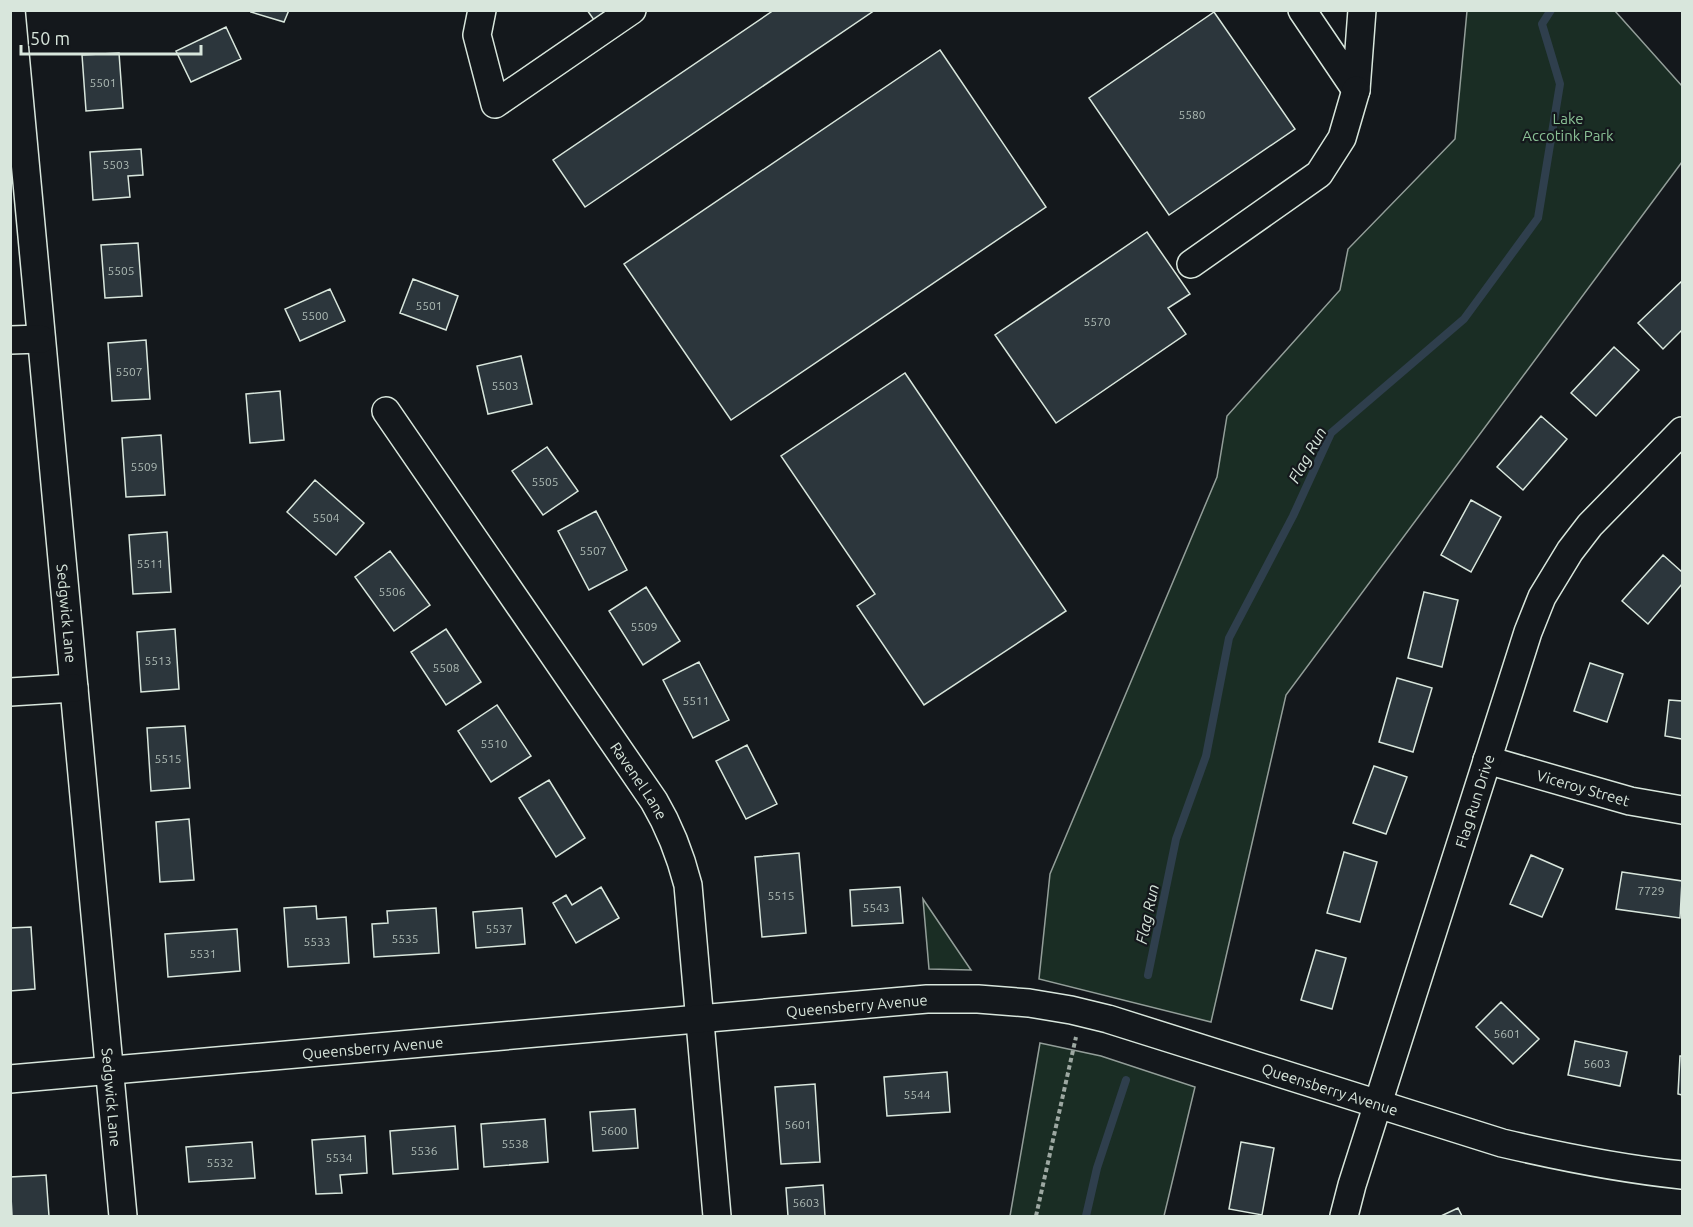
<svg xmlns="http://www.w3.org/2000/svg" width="1693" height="1227" viewBox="0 0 1693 1227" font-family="Ubuntu,sans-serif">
<rect width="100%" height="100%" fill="#14181c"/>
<path fill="#1a2d24" stroke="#939e99" stroke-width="1.5" d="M 1467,11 L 1615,11 L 1682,86 L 1682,162 L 1286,695 L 1211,1022 L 1039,979 L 1050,874 L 1217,477 L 1227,416 L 1340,290 L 1348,249 L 1455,139 Z
M 923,899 L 971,970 L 929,969 Z
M 1040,1043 L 1101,1056 L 1195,1087 L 1164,1216 L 1010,1216 Z"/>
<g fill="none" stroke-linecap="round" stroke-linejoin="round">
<path stroke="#2f3f4d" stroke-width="8" d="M 1148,975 L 1176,839 L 1206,756 L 1229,638 L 1293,516 L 1331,433 L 1464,319 L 1538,218 L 1560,84 L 1542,24 L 1551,10
M 1086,1216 L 1097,1168 L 1126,1080"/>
</g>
<path fill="#2c363c" stroke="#d8e6dc" stroke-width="1.5" d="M 252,10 L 289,10 L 284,22 L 251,12 Z
M 587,10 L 623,10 L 599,27 Z
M 774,10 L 875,10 L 585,207 L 553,160 Z
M 1214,12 L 1295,129 L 1169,215 L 1089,98 Z
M 226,27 L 241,59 L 191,82 L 176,51 Z
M 940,50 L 1046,207 L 731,420 L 624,264 Z
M 119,53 L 123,108 L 86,111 L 82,55 Z
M 141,149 L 143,175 L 128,176 L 130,197 L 93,200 L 90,152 Z
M 1147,232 L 1190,294 L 1168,308 L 1186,334 L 1056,423 L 995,335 Z
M 138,243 L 142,296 L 105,298 L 101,245 Z
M 413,279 L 458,296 L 446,330 L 400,313 Z
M 1682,281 L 1682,330 L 1663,349 L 1638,323 Z
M 330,289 L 345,321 L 300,341 L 285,309 Z
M 146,340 L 150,399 L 112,401 L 108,343 Z
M 1614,347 L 1639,370 L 1596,416 L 1571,393 Z
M 521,356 L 532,404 L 488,414 L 477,366 Z
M 905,373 L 1066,611 L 924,705 L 857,606 L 875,594 L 781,456 Z
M 280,391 L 284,440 L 250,443 L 246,394 Z
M 1541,416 L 1567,439 L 1523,490 L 1497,467 Z
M 161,435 L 165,495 L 126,497 L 122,438 Z
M 547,447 L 578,491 L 543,515 L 512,471 Z
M 315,480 L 364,523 L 336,555 L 287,512 Z
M 1471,500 L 1501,517 L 1471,572 L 1441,555 Z
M 596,511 L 627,570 L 589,590 L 558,531 Z
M 167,532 L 171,592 L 133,594 L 129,535 Z
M 390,551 L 430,605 L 394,631 L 355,577 Z
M 1663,555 L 1682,572 L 1682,584 L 1648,624 L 1622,601 Z
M 646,587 L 680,641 L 643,665 L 609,611 Z
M 1424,592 L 1458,600 L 1442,667 L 1408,658 Z
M 175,629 L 179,689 L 141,692 L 137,632 Z
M 446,629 L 481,682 L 446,705 L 411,652 Z
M 699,662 L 729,720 L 693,738 L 663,680 Z
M 1590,663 L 1623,674 L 1607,722 L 1574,711 Z
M 1397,678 L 1432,688 L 1413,752 L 1379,742 Z
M 1669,700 L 1682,701 L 1682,739 L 1665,736 Z
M 497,705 L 531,756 L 491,782 L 458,731 Z
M 185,726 L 190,788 L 151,791 L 147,728 Z
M 747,745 L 777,804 L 746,819 L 716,761 Z
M 1374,766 L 1407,777 L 1386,834 L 1353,823 Z
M 549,780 L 585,838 L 556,857 L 519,798 Z
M 189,819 L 194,880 L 160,882 L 156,822 Z
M 1344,852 L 1377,862 L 1360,922 L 1327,913 Z
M 799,853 L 806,933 L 762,937 L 755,857 Z
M 1531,855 L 1563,869 L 1542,917 L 1510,904 Z
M 1622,872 L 1682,881 L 1680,918 L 1616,909 Z
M 601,887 L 619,918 L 576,943 L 553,903 L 566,895 L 572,905 Z
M 900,887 L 903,923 L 852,926 L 850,890 Z
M 316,906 L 317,919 L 346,917 L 349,963 L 288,967 L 284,908 Z
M 436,908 L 439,953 L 374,957 L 372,924 L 388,923 L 387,911 Z
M 522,908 L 525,944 L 476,948 L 473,912 Z
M 31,927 L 35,989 L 10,991 L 10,928 Z
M 237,929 L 240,971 L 168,977 L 165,934 Z
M 1316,950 L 1346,958 L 1332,1009 L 1301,1000 Z
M 1501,1002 L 1539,1039 L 1513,1064 L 1476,1027 Z
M 1575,1041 L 1627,1052 L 1620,1086 L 1568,1075 Z
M 1680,1056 L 1682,1056 L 1682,1095 L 1678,1094 Z
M 947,1072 L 950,1112 L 887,1116 L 884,1077 Z
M 815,1084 L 820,1162 L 781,1164 L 775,1087 Z
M 635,1109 L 638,1148 L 593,1151 L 590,1112 Z
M 545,1119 L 548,1162 L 484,1167 L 481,1124 Z
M 455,1126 L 458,1169 L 393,1174 L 390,1131 Z
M 365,1136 L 367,1173 L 340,1175 L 342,1193 L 316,1194 L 312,1140 Z
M 252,1142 L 255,1178 L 189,1182 L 186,1147 Z
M 1241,1142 L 1274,1148 L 1262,1215 L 1229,1209 Z
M 46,1175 L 49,1216 L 12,1216 L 10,1177 Z
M 823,1185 L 825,1216 L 788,1216 L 786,1188 Z
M 1458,1208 L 1462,1216 L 1441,1216 Z"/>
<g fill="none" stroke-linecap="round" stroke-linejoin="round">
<g stroke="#d8e6dc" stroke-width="30">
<g id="minor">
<path id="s1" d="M 11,10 L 123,1216"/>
<path d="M 482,10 L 477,35 L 495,104 L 632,10"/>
<path d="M 1302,10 L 1356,90 L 1362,10"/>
<path d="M 1191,264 L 1319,174 L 1342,138 L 1356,90"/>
<path d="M 10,340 L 41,339"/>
<path id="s2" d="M 386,411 L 654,801 C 670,828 680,854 688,885 L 717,1216"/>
<path d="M 10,692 L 74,688"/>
<path id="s3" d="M 1487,760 L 1630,801 L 1682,810"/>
<path id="s4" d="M 10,1079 L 927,999 L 978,999 L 1029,1003 L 1071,1010 L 1108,1019 L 1502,1143 C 1562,1157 1622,1169 1682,1175"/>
<path id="s5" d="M 1344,1216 L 1352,1185 L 1528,632 L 1542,597 L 1570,551 L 1590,525 L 1682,431"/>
</g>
</g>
<path stroke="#9da8a2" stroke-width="4" stroke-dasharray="4.5 3" stroke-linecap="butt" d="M 1036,1216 L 1076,1037"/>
<use href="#minor" stroke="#14181c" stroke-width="27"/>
</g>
<g text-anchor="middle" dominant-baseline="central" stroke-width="4.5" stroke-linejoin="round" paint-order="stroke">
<g font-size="12" fill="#adbab4">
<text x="103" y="82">5501</text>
<text x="1192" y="114">5580</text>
<text x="116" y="164">5503</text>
<text x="121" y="270">5505</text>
<text x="429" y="305">5501</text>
<text x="315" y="315">5500</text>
<text x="1097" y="321">5570</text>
<text x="129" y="371">5507</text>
<text x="505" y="385">5503</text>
<text x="144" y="466">5509</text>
<text x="545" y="481">5505</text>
<text x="326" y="517">5504</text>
<text x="593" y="550">5507</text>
<text x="150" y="563">5511</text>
<text x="392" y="591">5506</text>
<text x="644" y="626">5509</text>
<text x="158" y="660">5513</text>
<text x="446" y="667">5508</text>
<text x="696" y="700">5511</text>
<text x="494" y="743">5510</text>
<text x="168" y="758">5515</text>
<text x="1651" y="890">7729</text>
<text x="781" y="895">5515</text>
<text x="876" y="907">5543</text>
<text x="499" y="928">5537</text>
<text x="405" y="938">5535</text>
<text x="317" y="941">5533</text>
<text x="203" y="953">5531</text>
<text x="1507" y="1033">5601</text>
<text x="1597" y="1063">5603</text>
<text x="917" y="1094">5544</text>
<text x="798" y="1124">5601</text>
<text x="614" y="1130">5600</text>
<text x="515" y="1143">5538</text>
<text x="424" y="1150">5536</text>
<text x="339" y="1157">5534</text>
<text x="220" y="1162">5532</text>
<text x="806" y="1202">5603</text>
</g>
<g font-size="15" fill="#8ac095" stroke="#14181c">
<text x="1568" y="118">Lake<tspan x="1568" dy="17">Accotink Park</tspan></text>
</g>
<g font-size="15" fill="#d8e6dc" stroke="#14181c">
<text stroke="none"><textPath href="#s1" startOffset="606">Sedgwick Lane</textPath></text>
<text stroke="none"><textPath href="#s2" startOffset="448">Ravenel Lane</textPath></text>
<text stroke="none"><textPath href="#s3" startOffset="100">Viceroy Street</textPath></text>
<text stroke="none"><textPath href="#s5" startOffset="435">Flag Run Drive</textPath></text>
<text stroke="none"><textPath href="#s4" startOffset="850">Queensberry Avenue</textPath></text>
<text stroke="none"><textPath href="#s4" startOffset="364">Queensberry Avenue</textPath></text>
<text stroke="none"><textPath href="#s4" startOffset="1336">Queensberry Avenue</textPath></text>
<text stroke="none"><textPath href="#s1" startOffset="1092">Sedgwick Lane</textPath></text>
</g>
<g font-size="16" font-style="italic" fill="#d8e6dc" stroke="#14181c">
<text transform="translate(1307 455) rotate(-61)">Flag Run</text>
<text transform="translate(1147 914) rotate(-78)">Flag Run</text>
</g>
</g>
<rect width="1693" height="1227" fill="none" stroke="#d8e6dc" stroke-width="24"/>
<path d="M21 45v9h180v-9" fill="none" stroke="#d8e6dc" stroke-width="3"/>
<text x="30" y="45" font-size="18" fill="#d8e6dc" stroke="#14181c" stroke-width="4.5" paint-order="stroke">50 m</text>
</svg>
